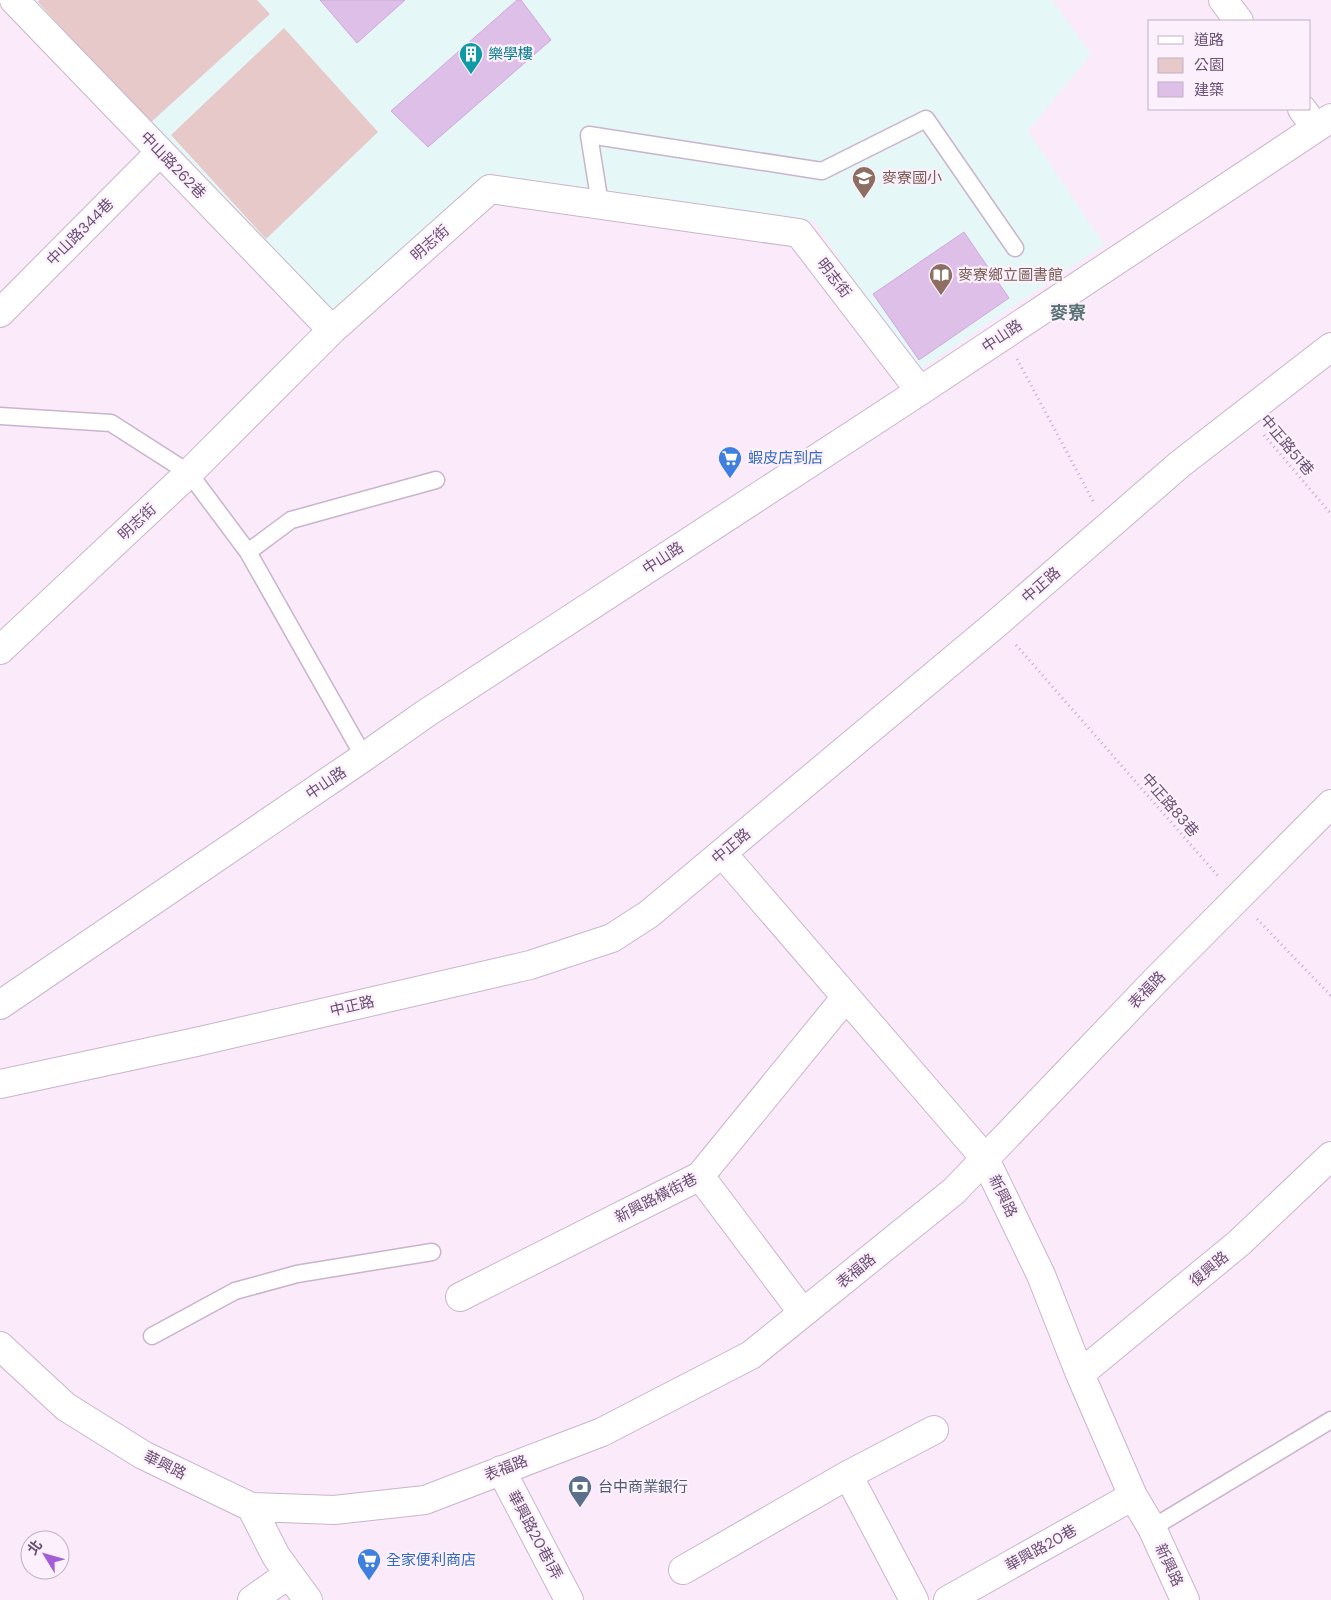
<svg xmlns="http://www.w3.org/2000/svg" width="1331" height="1600" viewBox="0 0 1331 1600" font-family="'DM Sans','Noto Sans TC',sans-serif">
<rect width="100%" height="100%" fill="#faeafa"/>
<path fill="#e6f7f7" d="M 19,0 L 1052,0 L 1091,54 L 1028,131 L 1104,245 L 916,372 L 814,221 L 493,178 L 334,322 Z"/>
<path fill="#e7c9ca" d="M 39,0 L 257,0 L 270,14 L 149,124 L 38,2 Z
M 284,28 L 378,132 L 266,239 L 171,135 Z"/>
<path fill="#debfe8" stroke="#d0a7de" d="M 320,0 L 405,0 L 357,43 Z
M 517,0 L 521,0 L 551,40 L 428,147 L 391,111 Z
M 964,232 L 1009,298 L 919,360 L 873,294 Z"/>
<g fill="none" stroke-linecap="round" stroke-linejoin="round">
<g stroke="#c9b4cd" stroke-width="19">
<path id="lane" d="M 600,204 L 589,135 L 822,171 L 926,119 L 1015,248
M 0,416 L 111,423 L 189,473 L 248,552 L 364,757
M 248,552 L 291,520 L 436,480
M 152,1336 L 235,1291 L 297,1274 L 432,1252
M 1152,1528 L 1331,1420"/>
</g>
<g stroke="#c9b4cd" stroke-width="30">
<path id="street" d="M 14,0 L 332,330
M 1223,0 L 1239,21
M 1302,109 L 1316,128
M 0,313 L 160,152
M 0,650 L 189,473 L 332,330 L 490,189 L 799,233 L 920,391
M 722,853 L 984,1157 L 1041,1275 L 1080,1374 L 1133,1496 L 1152,1528 L 1185,1600
M 0,1005 L 364,757 L 425,714 L 920,391 L 1331,118
M 0,1084 L 196,1042 L 530,965 L 612,938 L 649,914 L 722,853 L 997,623 L 1180,464 L 1331,347
M 700,1176 L 803,1313
M 460,1297 L 700,1176 L 846,997
M 0,1346 L 66,1407 L 143,1455 L 251,1507 L 276,1556 L 308,1600
M 1080,1374 L 1239,1243 L 1331,1156
M 501,1470 L 569,1600
M 848,1475 L 914,1600
M 251,1507 L 334,1510 L 425,1500 L 602,1432 L 751,1355 L 954,1191 L 1156,980 L 1331,804
M 683,1570 L 848,1475 L 934,1430
M 252,1600 L 289,1574
M 948,1600 L 1133,1496"/>
</g>
<path stroke="#c8a7d2" stroke-width="3" stroke-dasharray="1 4" stroke-linecap="butt" d="M 1017,359 L 1093,501
M 1264,435 L 1331,514
M 1016,645 L 1219,877
M 1257,919 L 1331,996"/>
<use href="#lane" stroke="#fff" stroke-width="16"/>
<use href="#street" stroke="#fff" stroke-width="28"/>
</g>
<defs>
<g id="building-pin" transform="scale(1.25)"><path d="M0 17L-7.5 6A9.5 9.5 0 1 1 7.5 6Z" fill="#0f9aa8" stroke="#fdf0fd"/><path d="M-4-6H4V6H1V3H-1V6H-4ZM-2.5-4.3h1.7v1.8h-1.7ZM.8-4.3h1.7v1.8H.8ZM-2.5-1h1.7V.8h-1.7ZM.8-1h1.7V.8H.8Z" fill="#fff"/></g>
<g id="school-pin" transform="scale(1.25)"><path d="M0 17L-7.5 6A9.5 9.5 0 1 1 7.5 6Z" fill="#8d6e63" stroke="#fdf0fd"/><path d="M0-5L7-2L0 1L-7-2ZM-4 1L0 2.5L4 1V4Q0 6-4 4Z" fill="#fff"/></g>
<g id="library-pin" transform="scale(1.25)"><path d="M0 17L-7.5 6A9.5 9.5 0 1 1 7.5 6Z" fill="#8d6e63" stroke="#fdf0fd"/><path d="M-6-4Q-3-5.5-.7-3.5V5Q-3 3-6 4ZM6-4Q3-5.5 .7-3.5V5Q3 3 6 4Z" fill="#fff"/></g>
<g id="supermarket-pin" transform="scale(1.25)"><path d="M0 17L-7.5 6A9.5 9.5 0 1 1 7.5 6Z" fill="#3f7fe0" stroke="#fdf0fd"/><path d="M-6-5.5h2.5l.6 2H6L4.5 2H-2.5L-4.4-4H-6ZM-1.5 3.2a1.3 1.3 0 1 0 .1 0ZM3 3.2a1.3 1.3 0 1 0 .1 0Z" fill="#fff"/></g>
<g id="bank-pin" transform="scale(1.25)"><path d="M0 17L-7.5 6A9.5 9.5 0 1 1 7.5 6Z" fill="#5c6f8a" stroke="#fdf0fd"/><path d="M-6-4H6V4H-6ZM0-2.3a2.3 2.3 0 1 0 0 4.6a2.3 2.3 0 1 0 0-4.6Z" fill="#fff"/></g>
</defs>
<g fill-rule="evenodd">
<use href="#building-pin" x="471" y="54"/>
<use href="#school-pin" x="864" y="178"/>
<use href="#library-pin" x="941" y="275"/>
<use href="#supermarket-pin" x="730" y="458"/>
<use href="#bank-pin" x="580" y="1487"/>
<use href="#supermarket-pin" x="369" y="1560"/>
</g>
<g text-anchor="middle" dominant-baseline="central" stroke-width="4.5" stroke-linejoin="round" paint-order="stroke">
<g font-size="15" fill="#0d838f" stroke="#fdf0fd" text-anchor="start">
<text x="488" y="54">樂學樓</text>
</g>
<g font-size="15" fill="#695072" stroke="#fdf0fd">
<text transform="translate(173 165) rotate(46)">中山路262巷</text>
<text transform="translate(80 232) rotate(-45)">中山路344巷</text>
<text transform="translate(430 243) rotate(-42)">明志街</text>
<text transform="translate(834 278) rotate(52)">明志街</text>
<text transform="translate(1002 336) rotate(-34)">中山路</text>
<text transform="translate(1287 445) rotate(50)">中正路51巷</text>
<text transform="translate(137 522) rotate(-43)">明志街</text>
<text transform="translate(663 558) rotate(-33)">中山路</text>
<text transform="translate(1041 585) rotate(-41)">中正路</text>
<text transform="translate(326 783) rotate(-34)">中山路</text>
<text transform="translate(1170 805) rotate(49)">中正路83巷</text>
<text transform="translate(731 846) rotate(-40)">中正路</text>
<text transform="translate(1147 990) rotate(-46)">表福路</text>
<text transform="translate(352 1006) rotate(-13)">中正路</text>
<text transform="translate(1003 1196) rotate(64)">新興路</text>
<text transform="translate(656 1198) rotate(-27)">新興路橫街巷</text>
<text transform="translate(1209 1269) rotate(-40)">復興路</text>
<text transform="translate(856 1271) rotate(-39)">表福路</text>
<text transform="translate(165 1465) rotate(26)">華興路</text>
<text transform="translate(506 1468) rotate(-21)">表福路</text>
<text transform="translate(535 1535) rotate(62)">華興路20巷1弄</text>
<text transform="translate(1041 1548) rotate(-29)">華興路20巷</text>
<text transform="translate(1169 1565) rotate(65)">新興路</text>
</g>
<g font-size="15" fill="#785e54" stroke="#fdf0fd" text-anchor="start">
<text x="882" y="178">麥寮國小</text>
<text x="958" y="275">麥寮鄉立圖書館</text>
</g>
<g font-size="15" fill="#366cbe" stroke="#fdf0fd" text-anchor="start">
<text x="748" y="458">蝦皮店到店</text>
<text x="386" y="1560">全家便利商店</text>
</g>
<g font-size="15" fill="#4e5e75" stroke="#fdf0fd" text-anchor="start">
<text x="598" y="1487">台中商業銀行</text>
</g>
<g font-size="18" font-weight="bold" fill="#567274" stroke="#fdf0fd">
<text x="1068" y="313">麥寮</text>
</g>
</g>
<rect x="1148" y="20" width="162" height="90" fill="#fdf0fd" stroke="#c2b0c5"/>
<rect x="1158" y="36" width="25" height="8" fill="#ffffff" stroke="#c2b0c5"/>
<text x="1194" y="45" font-size="15" fill="#695072">道路</text>
<rect x="1158" y="58" width="25" height="15" fill="#e7c9ca" stroke="#c2b0c5"/>
<text x="1194" y="70" font-size="15" fill="#695072">公園</text>
<rect x="1158" y="82" width="25" height="15" fill="#debfe8" stroke="#c2b0c5"/>
<text x="1194" y="95" font-size="15" fill="#695072">建築</text>
<g transform="translate(45 1555) rotate(307)"><circle r="24" fill="#fdf0fd" stroke="#c2b0c5"/>
<path d="M0-4L9 19L0 12L-9 19Z" fill="#a55dd6"/>
<text y="-8" font-size="14" font-weight="bold" text-anchor="middle" fill="#695072">北</text>
</g>
</svg>
